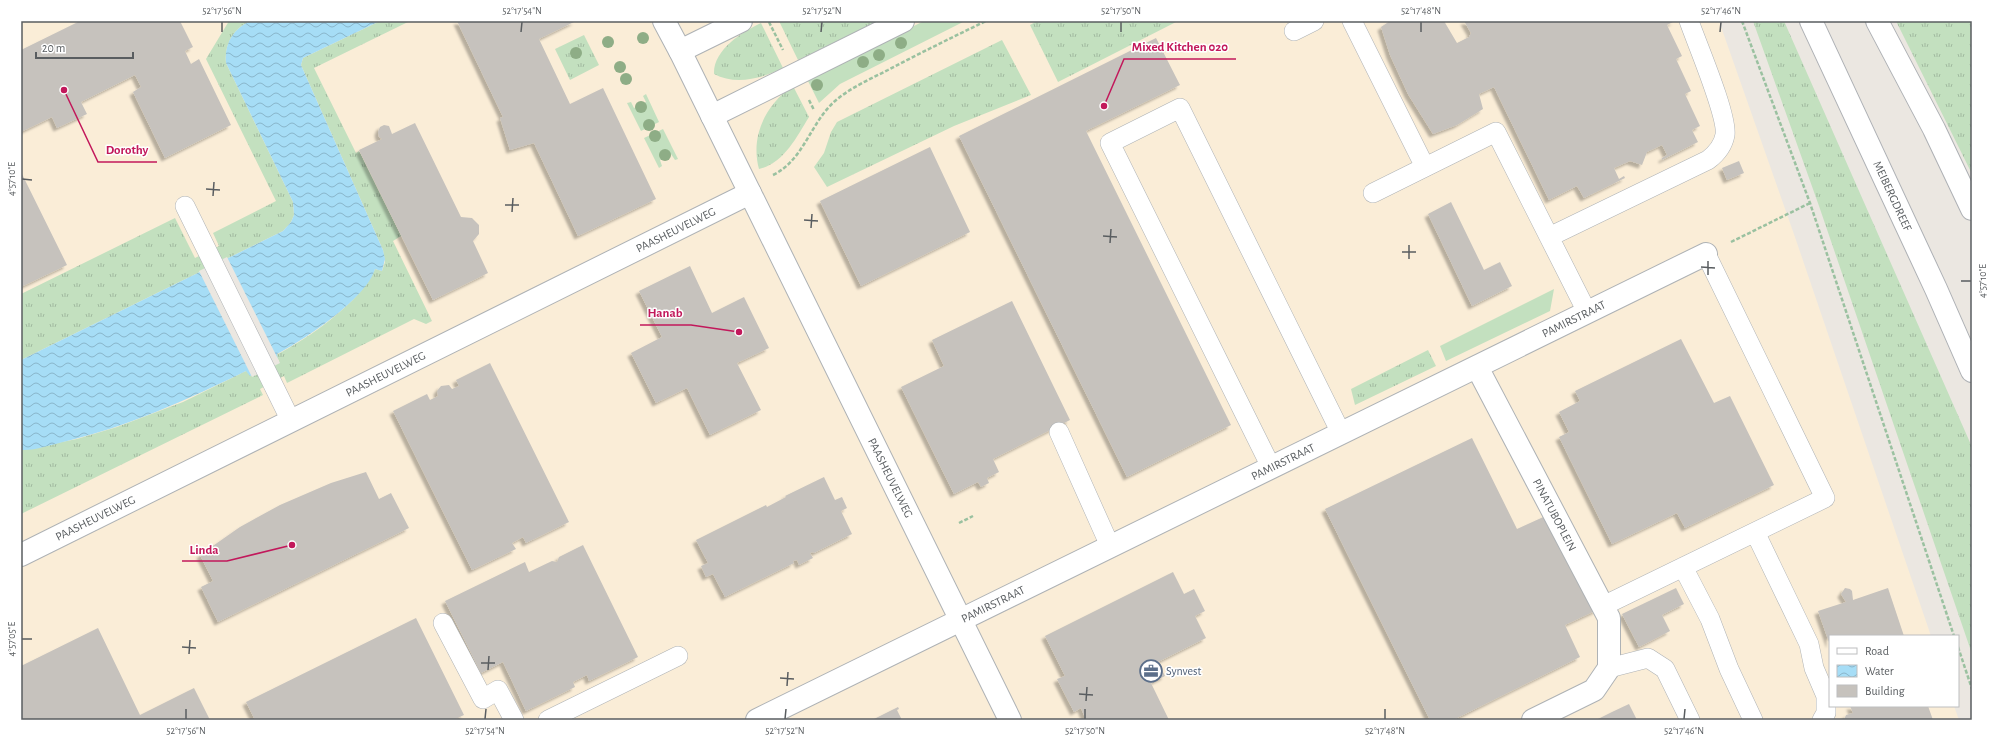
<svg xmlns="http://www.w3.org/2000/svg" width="1993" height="741" viewBox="0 0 1993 741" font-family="'Alegreya Sans',sans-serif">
<defs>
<pattern id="grass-tufts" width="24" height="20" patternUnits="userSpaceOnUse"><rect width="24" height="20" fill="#c3e0bf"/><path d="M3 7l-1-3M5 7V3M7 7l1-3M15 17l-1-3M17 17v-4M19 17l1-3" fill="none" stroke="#a1b99f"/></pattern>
<pattern id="water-waves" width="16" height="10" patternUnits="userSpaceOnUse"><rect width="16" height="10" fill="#a6ddf6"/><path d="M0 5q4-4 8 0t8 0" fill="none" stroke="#8ab6cb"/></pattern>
<filter id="shadow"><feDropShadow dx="-3.5" dy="3.5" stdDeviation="1" flood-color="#0004"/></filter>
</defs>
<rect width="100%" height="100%" fill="#ebe7e1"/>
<path fill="#faedd7" d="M 21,21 L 1719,21 L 1796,240 L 1931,636 L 1830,636 L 1830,706 L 1954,706 L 1959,720 L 21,720 Z"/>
<path fill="url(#grass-tufts)" d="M 229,21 L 250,21 C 233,29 224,45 226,63 L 293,202 L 294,215 L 291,222 L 283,231 L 21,360 L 21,294 L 175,218 L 195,258 L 219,246 L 213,233 L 276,201 L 206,59 Z
M 380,21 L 410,21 L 314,68 L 356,153 L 359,151 L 401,236 L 393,241 L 432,321 L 426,324 L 414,319 L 287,383 L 284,376 L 260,389 L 263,395 L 21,514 L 21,450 L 77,439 L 117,427 L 183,402 L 246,371 L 279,361 L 276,355 C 308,339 362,301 375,269 L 382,271 L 385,262 L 383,250 L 301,65 L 303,58 Z
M 779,21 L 879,21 L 798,60 Z
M 1037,21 L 1178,21 L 1058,82 L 1030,25 Z
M 1753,21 L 1784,21 L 1972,447 L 1972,654 L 1819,206 Z
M 1896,21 L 1972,21 L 1972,174 Z
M 761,23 L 783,68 C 763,78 736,86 714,74 C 713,50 742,32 761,23 Z
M 584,35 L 599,65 L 570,80 L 555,49 Z
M 1002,40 L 1031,95 L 954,126 L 827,187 L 814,167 L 824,153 L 831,132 L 837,122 Z
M 793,86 L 809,117 C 796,138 784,163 759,169 C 750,136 766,104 793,86 Z
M 1428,350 L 1436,366 L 1355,405 L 1351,389 Z"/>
<path fill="#c3e0bf" d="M 924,21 L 965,21 L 840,84 L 819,103 L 807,79 Z
M 646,94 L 659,122 L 641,131 L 627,103 L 631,102 L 634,108 L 646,102 L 643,96 Z
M 663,129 L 678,159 L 675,160 L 671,154 L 660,160 L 662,166 L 659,168 L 644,138 Z
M 1554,289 L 1550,311 L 1446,361 L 1440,346 Z"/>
<path fill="url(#water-waves)" d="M 250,21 L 380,21 L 303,58 L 301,65 L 383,250 L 385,259 L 382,271 L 375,269 C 367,298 303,341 277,354 L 278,362 L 250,376 L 246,371 C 187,400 127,427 63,442 C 50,445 34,451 21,450 L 21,360 L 283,231 L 291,222 L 294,215 L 293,202 L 226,63 C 224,44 233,29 250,21 Z"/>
<path fill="#ebe7e1" d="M 227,257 L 280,363 L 252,377 L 199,271 Z"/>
<path fill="#c6c2bd" filter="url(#shadow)" d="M 80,21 L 180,21 L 193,47 L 185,51 L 191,64 L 199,59 L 231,125 L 165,158 L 133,92 L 141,87 L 135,75 L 81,102 L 87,114 L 57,128 L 52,117 L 21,132 L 21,50 Z
M 457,21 L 576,21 L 539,39 L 570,104 L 603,88 L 656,199 L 578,236 L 534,143 L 510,150 L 500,118 L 503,117 Z
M 1390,21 L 1444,21 L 1457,43 L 1469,37 L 1471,33 L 1464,21 L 1675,21 L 1667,25 L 1682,56 L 1676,59 L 1691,91 L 1685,94 L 1700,126 L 1692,130 L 1698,142 L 1662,160 L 1662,158 L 1667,155 L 1662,145 L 1647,152 L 1642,165 L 1630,161 L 1614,168 L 1619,179 L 1624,176 L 1625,178 L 1584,198 L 1577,186 L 1549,200 L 1494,87 L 1479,94 L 1483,109 L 1457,125 L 1433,134 L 1408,94 L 1390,55 L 1381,27 Z
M 1156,38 L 1180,85 L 1086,131 L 1231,425 L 1127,477 L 959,136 Z
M 415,123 L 461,217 L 472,218 L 479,225 L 479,234 L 473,241 L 488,273 L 433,300 L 359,150 L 382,139 L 379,137 L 378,132 L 380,127 L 384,125 L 389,126 L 392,134 Z
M 930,147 L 970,232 L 861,286 L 820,201 Z
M 1739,161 L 1744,173 L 1727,180 L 1722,168 Z
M 21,172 L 67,265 L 21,287 Z
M 1451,202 L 1484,270 L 1500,262 L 1512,286 L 1472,306 L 1428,214 Z
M 690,266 L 712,313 L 744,297 L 769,348 L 737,363 L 761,410 L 710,435 L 687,388 L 656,403 L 631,353 L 662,337 L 639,291 Z
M 1012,301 L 1070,420 L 993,459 L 999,472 L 987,478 L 989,483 L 981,487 L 978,482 L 954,494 L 901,387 L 944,366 L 932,340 Z
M 1681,339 L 1714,403 L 1730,396 L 1774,485 L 1685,528 L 1677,513 L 1612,544 L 1559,437 L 1569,432 L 1559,412 L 1580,401 L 1575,391 Z
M 490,363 L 569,522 L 526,543 L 523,537 L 512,543 L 516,549 L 472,570 L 393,411 L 427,394 L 430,400 L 438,396 L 437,391 L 441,386 L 449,385 L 452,389 L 459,386 L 456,380 Z
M 1472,438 L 1517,529 L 1550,514 L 1597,610 L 1565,625 L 1580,657 L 1453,720 L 1430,720 L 1325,509 Z
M 366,472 L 379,499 L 391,493 L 409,528 L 218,622 L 201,587 L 213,581 L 200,555 L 240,527 L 280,505 L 331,483 Z
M 824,477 L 835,500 L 842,497 L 847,508 L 841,511 L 852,534 L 814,553 L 813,552 L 810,553 L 813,558 L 799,565 L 797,560 L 793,561 L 794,563 L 725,597 L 713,574 L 706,577 L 701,566 L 708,563 L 696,540 L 766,505 L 767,507 L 786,497 L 785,496 Z
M 583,545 L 638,657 L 589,681 L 587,675 L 573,682 L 575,687 L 526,711 L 503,662 L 481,673 L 445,601 L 525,562 L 529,572 L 552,561 L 557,562 L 559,557 Z
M 1173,572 L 1184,594 L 1194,589 L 1205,611 L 1195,616 L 1206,638 L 1158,662 L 1165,676 L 1151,683 L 1169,720 L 1086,720 L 1081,708 L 1074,712 L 1057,679 L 1065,676 L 1045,636 Z
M 1676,588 L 1684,604 L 1662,615 L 1670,631 L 1639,647 L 1622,614 Z
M 1845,588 L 1850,589 L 1852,591 L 1853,600 L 1888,588 L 1904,636 L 1830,636 L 1830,645 L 1818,611 L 1846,602 L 1841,594 Z
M 416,618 L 464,715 L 453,720 L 255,720 L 246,702 Z
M 98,628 L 140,715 L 194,688 L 210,720 L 21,720 L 21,666 Z
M 1629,704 L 1637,720 L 1596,720 L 1612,712 Z
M 1850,706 L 1928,706 L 1933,720 L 1844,720 L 1846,715 L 1853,713 Z
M 898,707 L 899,709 L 897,710 L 902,720 L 872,720 Z"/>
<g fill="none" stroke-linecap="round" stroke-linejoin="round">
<g stroke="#aeb2b5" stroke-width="20">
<path id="service" d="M 1352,21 L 1425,167
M 1294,31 L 1314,21
M 1373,193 L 1496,132 L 1587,312
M 185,206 L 291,421
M 1549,237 L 1708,160 C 1716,154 1723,146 1725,135 C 1728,116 1697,44 1689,21
M 1059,432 L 1110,546
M 1271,467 L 1110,143 L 1180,108 L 1341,433
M 1755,532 L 1809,644 L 1814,668 L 1826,696 L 1826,713 L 1822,720
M 1683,567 L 1710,619 L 1729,669 L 1753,720
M 1603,606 L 1825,498 L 1706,254
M 443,623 L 483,699 L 498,690 L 514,720
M 1609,668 L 1648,658 L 1665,669 L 1690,720
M 548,720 L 678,656"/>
</g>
<g stroke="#aeb2b5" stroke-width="24">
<g id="minor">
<path id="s1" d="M 664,21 L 680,51 L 1010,720"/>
<path d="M 680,51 L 741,21"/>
<path d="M 712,116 L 903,21"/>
<path id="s2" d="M 1477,367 L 1609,618 L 1609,668 L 1594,690 L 1533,720"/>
<path id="s3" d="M 21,555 L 750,193"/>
<path id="s4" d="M 757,720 L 1706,254"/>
</g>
</g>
<g stroke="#aeb1b5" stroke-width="24">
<g id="secondary">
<path id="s5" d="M 1811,21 L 1936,289 L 1972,371"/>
<path d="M 1877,21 L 1934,129 L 1972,209"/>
</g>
</g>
<path stroke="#9ac1a0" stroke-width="2.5" stroke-dasharray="4 2" stroke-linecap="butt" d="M 1742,21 L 1810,203 L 1954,636
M 769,22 L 783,50
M 809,100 L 814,110
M 773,175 C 804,160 810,123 835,101 C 850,88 870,79 888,70 C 920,53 953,37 986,21
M 1731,242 L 1810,203
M 959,523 L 973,516
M 1958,647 L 1972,689"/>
<use href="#service" stroke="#fff" stroke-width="19"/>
<use href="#minor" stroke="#fff" stroke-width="22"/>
<use href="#secondary" stroke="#fff" stroke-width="22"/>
</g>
<g fill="#8ead86">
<circle cx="643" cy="38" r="6"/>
<circle cx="608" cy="42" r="6"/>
<circle cx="901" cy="43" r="6"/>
<circle cx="576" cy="53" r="6"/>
<circle cx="879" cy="55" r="6"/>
<circle cx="863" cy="62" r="6"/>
<circle cx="620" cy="67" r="6"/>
<circle cx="626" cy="79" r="6"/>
<circle cx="817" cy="85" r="6"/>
<circle cx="641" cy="107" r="6"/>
<circle cx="649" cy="125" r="6"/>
<circle cx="655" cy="136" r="6"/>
<circle cx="665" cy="155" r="6"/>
</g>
<path fill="none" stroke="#595d60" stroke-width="1.5" d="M 222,32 L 222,22M 521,32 L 522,22M 821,32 L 822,22M 1121,32 L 1121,22M 1421,32 L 1421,22M 1720,32 L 1721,22M 22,179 L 32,180M 206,189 L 220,190M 213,196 L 214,182M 505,205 L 519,205M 512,212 L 513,198M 804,220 L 818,221M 811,228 L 812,214M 1103,236 L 1117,237M 1110,243 L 1111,229M 1402,252 L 1416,252M 1409,259 L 1409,245M 1701,267 L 1715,268M 1708,275 L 1708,261M 1961,281 L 1971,281M 22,639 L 32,639M 182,647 L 196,648M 189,654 L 190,640M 481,663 L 495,663M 488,670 L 489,656M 780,678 L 794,679M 787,686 L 788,672M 1079,694 L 1093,695M 1086,701 L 1087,687M 186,719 L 186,709M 485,719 L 486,709M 785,719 L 786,709M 1085,719 L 1085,709M 1385,719 L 1385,709M 1684,719 L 1685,709"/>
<defs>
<g id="office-ring" transform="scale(1.15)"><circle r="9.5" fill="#fff" stroke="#5c6f8a" stroke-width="1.5"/><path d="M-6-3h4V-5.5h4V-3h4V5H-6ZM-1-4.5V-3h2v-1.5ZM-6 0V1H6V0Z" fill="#5c6f8a"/></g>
</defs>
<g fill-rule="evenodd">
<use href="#office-ring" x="1151" y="671"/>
</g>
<g text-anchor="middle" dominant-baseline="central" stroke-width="3" stroke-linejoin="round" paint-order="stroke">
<g font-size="12" fill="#595d60" stroke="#fff">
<text stroke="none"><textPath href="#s5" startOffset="193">MEIBERGDREEF</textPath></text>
<text stroke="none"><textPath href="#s3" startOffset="731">PAASHEUVELWEG</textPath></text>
<text stroke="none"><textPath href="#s4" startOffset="910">PAMIRSTRAAT</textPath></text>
<text stroke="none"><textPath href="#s3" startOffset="407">PAASHEUVELWEG</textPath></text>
<text stroke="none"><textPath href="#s4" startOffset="586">PAMIRSTRAAT</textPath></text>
<text stroke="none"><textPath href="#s1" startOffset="510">PAASHEUVELWEG</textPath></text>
<text stroke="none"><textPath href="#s2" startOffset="167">PINATUBOPLEIN</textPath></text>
<text stroke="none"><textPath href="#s3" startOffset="83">PAASHEUVELWEG</textPath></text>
<text stroke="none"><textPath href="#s4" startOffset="263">PAMIRSTRAAT</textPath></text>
</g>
<g font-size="12" fill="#4e5e75" stroke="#fff" text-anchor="start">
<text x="1166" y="671">Synvest</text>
</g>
</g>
<path fill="none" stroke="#c2185b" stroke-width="1.5" d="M1104 106L1124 59H1236M64 90L98 162H157M739 332L691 325H640M292 545L227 561H182"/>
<g fill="#c2185b" stroke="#fff" stroke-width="1.5">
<circle cx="1104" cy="106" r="4"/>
<circle cx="64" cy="90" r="4"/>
<circle cx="739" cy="332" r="4"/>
<circle cx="292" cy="545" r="4"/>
</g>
<g font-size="13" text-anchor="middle" font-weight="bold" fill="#c2185b" stroke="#fff" stroke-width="3" stroke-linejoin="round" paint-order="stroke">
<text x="1180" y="51">Mixed Kitchen 020</text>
<text x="127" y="154">Dorothy</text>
<text x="665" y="317">Hanab</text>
<text x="204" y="554">Linda</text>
</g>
<rect width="1993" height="741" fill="none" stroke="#ffffff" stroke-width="44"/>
<rect x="1829" y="635" width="130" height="72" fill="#ffffff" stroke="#bdbebf"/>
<rect x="1837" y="648" width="20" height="6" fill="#ffffff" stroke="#bdbebf"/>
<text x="1865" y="655" font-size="12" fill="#595d60">Road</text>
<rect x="1837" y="665" width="20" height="12" fill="url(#water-waves)" stroke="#bdbebf"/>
<text x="1865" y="675" font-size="12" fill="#595d60">Water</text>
<rect x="1837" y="685" width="20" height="12" fill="#c6c2bd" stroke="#bdbebf"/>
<text x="1865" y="695" font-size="12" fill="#595d60">Building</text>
<path d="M36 52v6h97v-6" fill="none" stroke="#595d60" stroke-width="2"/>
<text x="42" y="52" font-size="12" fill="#595d60" stroke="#ffffff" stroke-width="3" paint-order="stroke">20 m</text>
<rect x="22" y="22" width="1949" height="697" fill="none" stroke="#595d60" stroke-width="1.5"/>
<g font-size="10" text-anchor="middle" fill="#595d60">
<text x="222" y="14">52°17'56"N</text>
<text x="522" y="14">52°17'54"N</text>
<text x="822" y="14">52°17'52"N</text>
<text x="1121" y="14">52°17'50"N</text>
<text x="1421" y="14">52°17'48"N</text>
<text x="1721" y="14">52°17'46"N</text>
<text transform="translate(11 179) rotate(-90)" y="4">4°57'10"E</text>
<text transform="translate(1982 281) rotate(-90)" y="4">4°57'10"E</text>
<text transform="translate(11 639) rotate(-90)" y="4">4°57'05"E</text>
<text x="186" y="734">52°17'56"N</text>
<text x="485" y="734">52°17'54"N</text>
<text x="785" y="734">52°17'52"N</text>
<text x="1085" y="734">52°17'50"N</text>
<text x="1385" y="734">52°17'48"N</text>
<text x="1684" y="734">52°17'46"N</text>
</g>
</svg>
